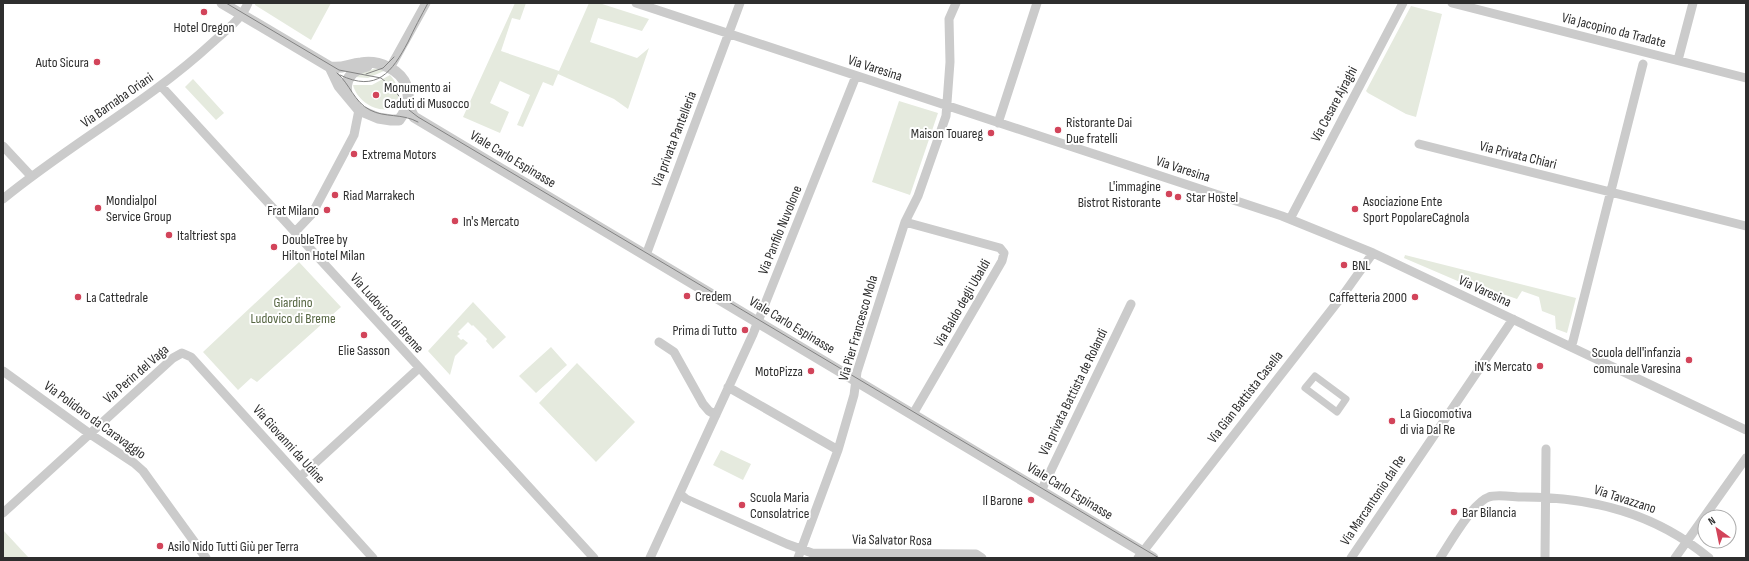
<svg xmlns="http://www.w3.org/2000/svg" width="1749" height="561" viewBox="0 0 1749 561" font-family="'Sofia Sans Condensed',sans-serif">
<rect width="100%" height="100%" fill="#fff"/>
<path fill="#e5eade" d="M 255,3 L 331,3 L 311,40 L 255,5 Z
M 515,3 L 526,3 L 520,20 L 512,18 L 501,51 L 559,71 L 589,3 L 599,3 L 649,19 L 642,31 L 598,18 L 590,42 L 637,58 L 649,48 L 628,109 L 614,99 L 558,74 L 553,86 L 543,82 L 523,127 L 517,125 L 530,95 L 500,81 L 490,103 L 509,112 L 500,133 L 463,117 Z
M 1411,6 L 1442,14 L 1416,117 L 1406,114 L 1368,93 L 1366,91 Z
M 377,68 L 384,71 L 368,78 L 355,77 L 361,73 Z
M 390,75 C 399,85 402,97 393,108 C 377,114 357,101 353,85 L 372,85 Z
M 193,79 L 224,113 L 216,120 L 185,87 Z
M 899,101 L 938,113 L 910,195 L 872,182 Z
M 1405,255 L 1576,298 L 1567,333 L 1556,329 L 1555,316 L 1542,311 L 1539,297 L 1522,291 L 1517,299 L 1494,291 L 1488,294 L 1404,258 Z
M 299,262 L 341,307 L 257,382 L 251,378 L 238,390 L 203,352 Z
M 473,302 L 506,337 L 493,349 L 486,341 L 487,339 L 473,325 L 472,326 L 468,322 L 458,332 L 460,334 L 457,336 L 461,340 L 463,339 L 468,343 L 455,356 L 450,375 L 428,351 Z
M 551,347 L 567,365 L 536,393 L 519,376 Z
M 577,363 L 635,422 L 596,462 L 539,403 Z
M 721,450 L 751,464 L 743,480 L 713,465 Z
M 3,530 L 29,558 L 3,558 Z"/>
<g fill="none" stroke-linecap="round" stroke-linejoin="round">
<path stroke="#cbcbcb" stroke-width="7" d="M 1315,376 L 1346,399 L 1337,412 L 1305,388 Z"/>
<path stroke="#cbcbcb" stroke-width="9" d="M 636,3 L 1282,216 L 1373,253 L 1746,430
M 1452,3 L 1746,78
M 1678,60 L 1693,3
M 390,68 L 426,3
M 161,86 L 594,558
M 998,123 L 1037,3
M 1419,144 L 1746,226
M 3,146 L 31,176
M 3,199 C 70,144 148,102 212,43 C 225,31 241,20 248,3
M 1290,219 L 1403,3
M 905,222 L 1000,248 L 1004,253 L 1002,261 L 913,414
M 295,232 L 312,214 L 354,135 L 359,110
M 646,255 L 740,3
M 659,342 L 674,352 L 703,404 L 709,411 L 716,415
M 1571,347 L 1573,341 L 1643,64
M 3,371 L 90,434 L 134,463 L 143,471 L 206,558
M 728,387 L 838,450
M 300,477 L 419,368
M 1041,491 L 1131,304
M 680,494 L 686,499 L 787,544 L 812,553 L 976,554 L 982,558
M 3,513 L 173,358 L 182,353 L 191,357 L 373,558
M 650,558 L 753,334 L 856,76
M 798,558 L 838,450 L 854,395 L 857,372 L 905,222 L 918,196 L 946,116 L 950,62 L 949,19 L 956,3
M 1138,558 L 1343,295 L 1373,253
M 1351,558 L 1513,319
M 1440,558 C 1450,543 1473,502 1489,497 C 1496,494 1514,497 1522,497 C 1592,497 1655,513 1709,558
M 1545,558 L 1546,449
M 1675,558 L 1746,458"/>
<path stroke="#cbcbcb" stroke-width="11" d="M 222,3 L 330,67 L 339,86 L 359,110 L 378,118 L 391,120 L 399,120 C 407,110 410,99 407,87 C 401,69 378,60 361,63 C 349,64 343,69 330,67
M 347,94 C 344,78 353,70 367,66
M 407,104 L 414,117 L 1153,558"/>
<path stroke="#838383" stroke-width="1" d="M 226,3 L 339,70 L 381,78 L 393,88 L 409,110 L 418,117 L 1159,558
M 337,73 C 350,84 354,102 370,110 C 385,118 402,113 418,122
M 366,74 L 383,68 L 394,57
M 340,75 C 377,93 392,72 408,42 C 414,29 421,16 428,3"/>
</g>
<g fill="#d2445a" stroke="#fff" stroke-width="1.5">
<circle cx="204" cy="12" r="4"/>
<circle cx="97" cy="62" r="4"/>
<circle cx="376" cy="95" r="4"/>
<circle cx="1058" cy="130" r="4"/>
<circle cx="991" cy="133" r="4"/>
<circle cx="354" cy="154" r="4"/>
<circle cx="1169" cy="194" r="4"/>
<circle cx="335" cy="195" r="4"/>
<circle cx="1178" cy="197" r="4"/>
<circle cx="98" cy="208" r="4"/>
<circle cx="1355" cy="209" r="4"/>
<circle cx="327" cy="210" r="4"/>
<circle cx="455" cy="221" r="4"/>
<circle cx="169" cy="235" r="4"/>
<circle cx="274" cy="247" r="4"/>
<circle cx="1344" cy="265" r="4"/>
<circle cx="687" cy="296" r="4"/>
<circle cx="78" cy="297" r="4"/>
<circle cx="1415" cy="297" r="4"/>
<circle cx="745" cy="330" r="4"/>
<circle cx="364" cy="335" r="4"/>
<circle cx="1689" cy="360" r="4"/>
<circle cx="1540" cy="366" r="4"/>
<circle cx="811" cy="371" r="4"/>
<circle cx="1392" cy="421" r="4"/>
<circle cx="1031" cy="500" r="4"/>
<circle cx="742" cy="505" r="4"/>
<circle cx="1454" cy="512" r="4"/>
<circle cx="160" cy="546" r="4"/>
</g>
<g text-anchor="middle" dominant-baseline="central" stroke-width="4" stroke-linejoin="round" paint-order="stroke">
<g font-size="14" fill="#2e2e2e" stroke="#fff" text-anchor="start">
<text x="204" y="27" text-anchor="middle">Hotel Oregon</text>
<text x="89" y="62" text-anchor="end">Auto Sicura</text>
<text x="384" y="87">Monumento ai<tspan x="384" dy="16">Caduti di Musocco</tspan></text>
<text x="1066" y="122">Ristorante Dai<tspan x="1066" dy="16">Due fratelli</tspan></text>
<text x="983" y="133" text-anchor="end">Maison Touareg</text>
<text x="362" y="154">Extrema Motors</text>
<text x="1161" y="186" text-anchor="end">L'immagine<tspan x="1161" dy="16">Bistrot Ristorante</tspan></text>
<text x="343" y="195">Riad Marrakech</text>
<text x="1186" y="197">Star Hostel</text>
<text x="106" y="200">Mondialpol<tspan x="106" dy="16">Service Group</tspan></text>
<text x="1363" y="201">Asociazione Ente<tspan x="1363" dy="16">Sport PopolareCagnola</tspan></text>
<text x="319" y="210" text-anchor="end">Frat Milano</text>
<text x="463" y="221">In's Mercato</text>
<text x="177" y="235">Italtriest spa</text>
<text x="282" y="239">DoubleTree by<tspan x="282" dy="16">Hilton Hotel Milan</tspan></text>
<text x="1352" y="265">BNL</text>
<text x="695" y="296">Credem</text>
<text x="86" y="297">La Cattedrale</text>
<text x="1407" y="297" text-anchor="end">Caffetteria 2000</text>
<text x="737" y="330" text-anchor="end">Prima di Tutto</text>
<text x="364" y="350" text-anchor="middle">Elie Sasson</text>
<text x="1681" y="352" text-anchor="end">Scuola dell'infanzia<tspan x="1681" dy="16">comunale Varesina</tspan></text>
<text x="1532" y="366" text-anchor="end">iN’s Mercato</text>
<text x="803" y="371" text-anchor="end">MotoPizza</text>
<text x="1400" y="413">La Giocomotiva<tspan x="1400" dy="16">di via Dal Re</tspan></text>
<text x="750" y="497">Scuola Maria<tspan x="750" dy="16">Consolatrice</tspan></text>
<text x="1023" y="500" text-anchor="end">Il Barone</text>
<text x="1462" y="512">Bar Bilancia</text>
<text x="168" y="546">Asilo Nido Tutti Giù per Terra</text>
</g>
<g font-size="14" fill="#2e2e2e" stroke="#fff">
<text transform="translate(1614 30) rotate(14)">Via Jacopino da Tradate</text>
<text transform="translate(875 68) rotate(18)">Via Varesina</text>
<text transform="translate(117 100) rotate(-35)">Via Barnaba Oriani</text>
<text transform="translate(1334 104) rotate(-62)">Via Cesare Ajraghi</text>
<text transform="translate(674 139) rotate(-69)">Via privata Pantelleria</text>
<text transform="translate(1518 155) rotate(14)">Via Privata Chiari</text>
<text transform="translate(513 159) rotate(31)">Viale Carlo Espinasse</text>
<text transform="translate(1183 169) rotate(18)">Via Varesina</text>
<text transform="translate(780 230) rotate(-68)">Via Panfilo Nuvolone</text>
<text transform="translate(1485 291) rotate(25)">Via Varesina</text>
<text transform="translate(962 303) rotate(-60)">Via Baldo degli Ubaldi</text>
<text transform="translate(387 313) rotate(48)">Via Ludovico di Breme</text>
<text transform="translate(792 325) rotate(31)">Viale Carlo Espinasse</text>
<text transform="translate(858 328) rotate(-74)">Via Pier Francesco Mola</text>
<text transform="translate(136 374) rotate(-41)">Via Perin del Vaga</text>
<text transform="translate(1073 392) rotate(-64)">Via privata Battista de Rolandi</text>
<text transform="translate(1245 397) rotate(-52)">Via Gian Battista Casella</text>
<text transform="translate(95 420) rotate(36)">Via Polidoro da Caravaggio</text>
<text transform="translate(289 444) rotate(48)">Via Giovanni da Udine</text>
<text transform="translate(1070 491) rotate(31)">Viale Carlo Espinasse</text>
<text transform="translate(1625 499) rotate(18)">Via Tavazzano</text>
<text transform="translate(1373 500) rotate(-56)">Via Marcantonio dal Re</text>
<text transform="translate(892 540) rotate(1)">Via Salvator Rosa</text>
</g>
<g font-size="14" fill="#556541" stroke="#fff">
<text x="293" y="302">Giardino<tspan x="293" dy="16">Ludovico di Breme</tspan></text>
</g>
</g>
<rect width="1749" height="561" fill="none" stroke="#2e2e2e" stroke-width="8"/>
<g transform="translate(1717 529) rotate(327)"><circle r="19" fill="#ffffff" stroke="#ababab"/>
<path d="M0-3L7 15L0 10L-7 15Z" fill="#d2445a"/>
<text y="-6" font-size="11" font-weight="bold" text-anchor="middle" fill="#2e2e2e">N</text>
</g>
</svg>
